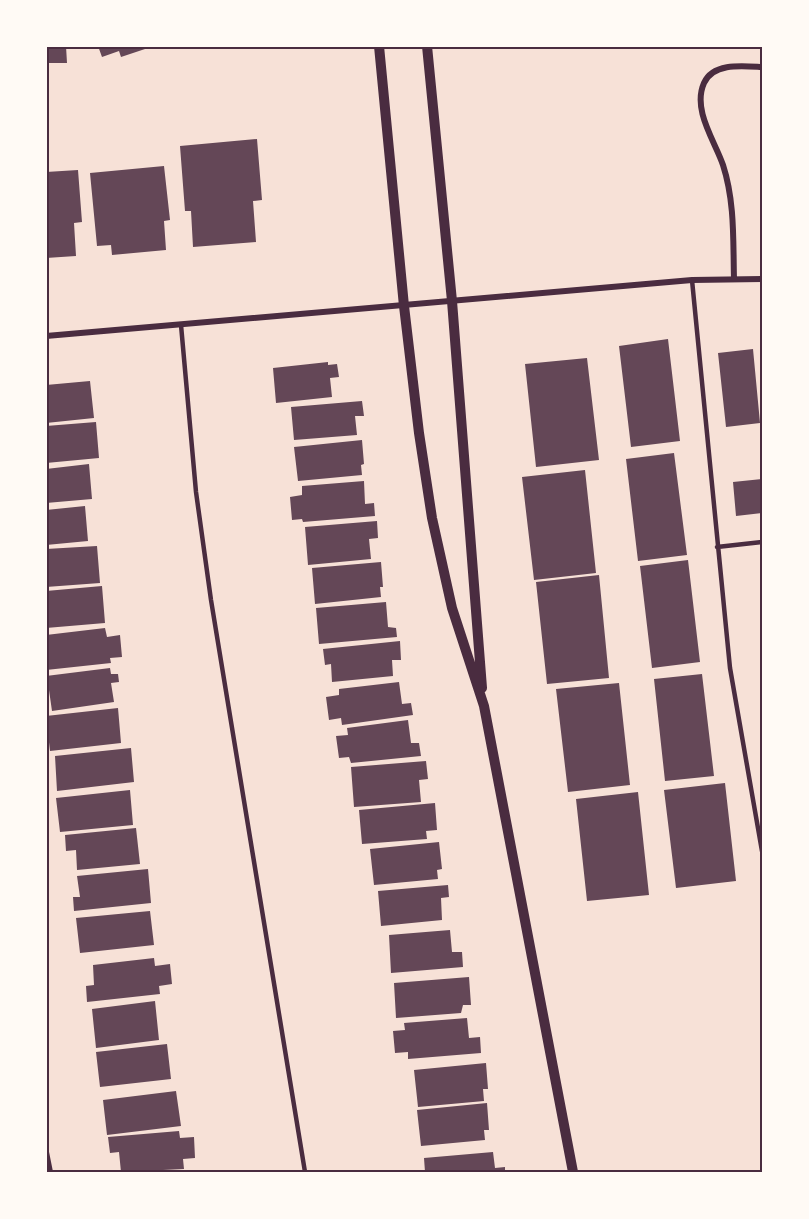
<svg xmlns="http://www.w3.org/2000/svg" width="809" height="1219" viewBox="0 0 809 1219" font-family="'Sofia Sans Condensed',sans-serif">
<rect width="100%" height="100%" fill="#f7e1d7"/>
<path fill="#644757" d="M 46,46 L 66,46 L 67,63 L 46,63 Z
M 98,46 L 151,46 L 151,47 L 121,57 L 119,51 L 102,57 Z
M 257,139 L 262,200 L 253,201 L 256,242 L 193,247 L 191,211 L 185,211 L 180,146 Z
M 164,166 L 170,220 L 164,221 L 166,250 L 112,255 L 111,245 L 97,246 L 90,173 Z
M 78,170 L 82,222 L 74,223 L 76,256 L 46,258 L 46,172 Z
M 668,339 L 680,441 L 631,447 L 619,346 Z
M 753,349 L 760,423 L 726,427 L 718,353 Z
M 587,358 L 599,460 L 536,467 L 525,364 Z
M 328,362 L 328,365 L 337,364 L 339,377 L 330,378 L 332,397 L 276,403 L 273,368 Z
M 90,381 L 94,418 L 46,423 L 46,385 Z
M 362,401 L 364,416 L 355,416 L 357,435 L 294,440 L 291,407 Z
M 96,422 L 99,458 L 46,463 L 46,426 Z
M 362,440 L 364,464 L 361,465 L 362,475 L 298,481 L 294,447 Z
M 674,453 L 687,555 L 638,561 L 626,459 Z
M 89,464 L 92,499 L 46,503 L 46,469 Z
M 585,470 L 596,573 L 534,580 L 522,477 Z
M 762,479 L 762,513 L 736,516 L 733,482 Z
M 364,481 L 365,504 L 374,503 L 375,516 L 303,522 L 302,519 L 292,520 L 290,497 L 302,495 L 302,486 Z
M 85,506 L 88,541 L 46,545 L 46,510 Z
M 377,521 L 378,538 L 369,539 L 371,559 L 308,565 L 305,527 Z
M 97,546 L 100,583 L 46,587 L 46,549 Z
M 688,560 L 700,662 L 652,668 L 640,566 Z
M 381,562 L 383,587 L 380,587 L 381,597 L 315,604 L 312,568 Z
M 599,575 L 609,678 L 547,684 L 536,582 Z
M 102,586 L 105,623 L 46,628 L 46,591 Z
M 386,602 L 388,627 L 396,628 L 397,637 L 319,644 L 316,608 Z
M 105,628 L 107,637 L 120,635 L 122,657 L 110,658 L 111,663 L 46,670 L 46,635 Z
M 400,641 L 401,660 L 392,660 L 393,676 L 332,682 L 331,664 L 325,665 L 323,649 Z
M 110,668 L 111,674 L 118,674 L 119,682 L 111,683 L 114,702 L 52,711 L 49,690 L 46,690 L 46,676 Z
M 702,674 L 714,776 L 665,781 L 654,679 Z
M 399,682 L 402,704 L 411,703 L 413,715 L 342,725 L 341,718 L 329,720 L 326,697 L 339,695 L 339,689 Z
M 619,683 L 630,785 L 568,792 L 556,689 Z
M 118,708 L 121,743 L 50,751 L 46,716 Z
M 408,720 L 411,743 L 419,743 L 421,756 L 351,763 L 349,757 L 339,758 L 336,736 L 348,735 L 347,728 Z
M 131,748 L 134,782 L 57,791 L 55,756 Z
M 426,761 L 428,779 L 419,780 L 421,802 L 354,807 L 351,767 Z
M 725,783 L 736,881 L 676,888 L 664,790 Z
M 130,790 L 133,825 L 60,832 L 56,798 Z
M 638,792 L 649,895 L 587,901 L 576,799 Z
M 435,803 L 437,830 L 426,831 L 427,839 L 362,844 L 359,810 Z
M 136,828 L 140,864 L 77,870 L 76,850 L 66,851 L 65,835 Z
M 439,842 L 442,869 L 437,870 L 438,879 L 374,885 L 370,849 Z
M 148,869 L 151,903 L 74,911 L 73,897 L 80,897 L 77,876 Z
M 448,885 L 449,897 L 441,898 L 442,920 L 381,926 L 378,891 Z
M 150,911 L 154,945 L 80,953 L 76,918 Z
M 450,930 L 452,952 L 462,952 L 463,967 L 391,973 L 389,935 Z
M 154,958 L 155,966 L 170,964 L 172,984 L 159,986 L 160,994 L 87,1002 L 86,986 L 94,985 L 93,965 Z
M 469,977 L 471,1005 L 463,1005 L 461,1013 L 396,1018 L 394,983 Z
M 155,1001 L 159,1040 L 96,1048 L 92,1009 Z
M 467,1018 L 469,1038 L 480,1037 L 481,1053 L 408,1059 L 408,1052 L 395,1053 L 393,1031 L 405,1030 L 404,1023 Z
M 167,1044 L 171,1079 L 100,1087 L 96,1052 Z
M 486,1063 L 488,1089 L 483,1089 L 484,1101 L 418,1107 L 414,1070 Z
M 176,1091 L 181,1126 L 107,1135 L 103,1100 Z
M 487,1103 L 489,1130 L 484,1130 L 485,1140 L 421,1146 L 417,1110 Z
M 179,1131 L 180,1138 L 194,1137 L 195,1158 L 183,1159 L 184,1169 L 121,1172 L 119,1152 L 110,1153 L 108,1137 Z
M 493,1152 L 495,1168 L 505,1167 L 505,1172 L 425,1172 L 424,1158 Z"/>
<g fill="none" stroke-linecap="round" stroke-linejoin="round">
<path stroke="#4a2c40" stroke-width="4.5" d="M 692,280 L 730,668 L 762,851
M 181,325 L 196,492 L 211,600 L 305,1172
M 717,547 L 762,542"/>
<path stroke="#4a2c40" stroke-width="6" d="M 734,279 C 733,241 735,202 723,165 C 715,141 692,110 704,83 C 713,62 744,66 762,67
M 46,336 L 692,280 L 762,279
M 46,1152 L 50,1172"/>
<path stroke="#4a2c40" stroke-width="10" d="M 379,46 L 404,306 L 419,433 L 432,518 L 452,608 L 484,706 L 573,1172
M 427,46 L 452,301 L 482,688"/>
</g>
<rect width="809" height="1219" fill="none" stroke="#fffaf5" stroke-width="96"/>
<rect x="48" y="48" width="713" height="1123" fill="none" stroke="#4a2c40" stroke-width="2"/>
</svg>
